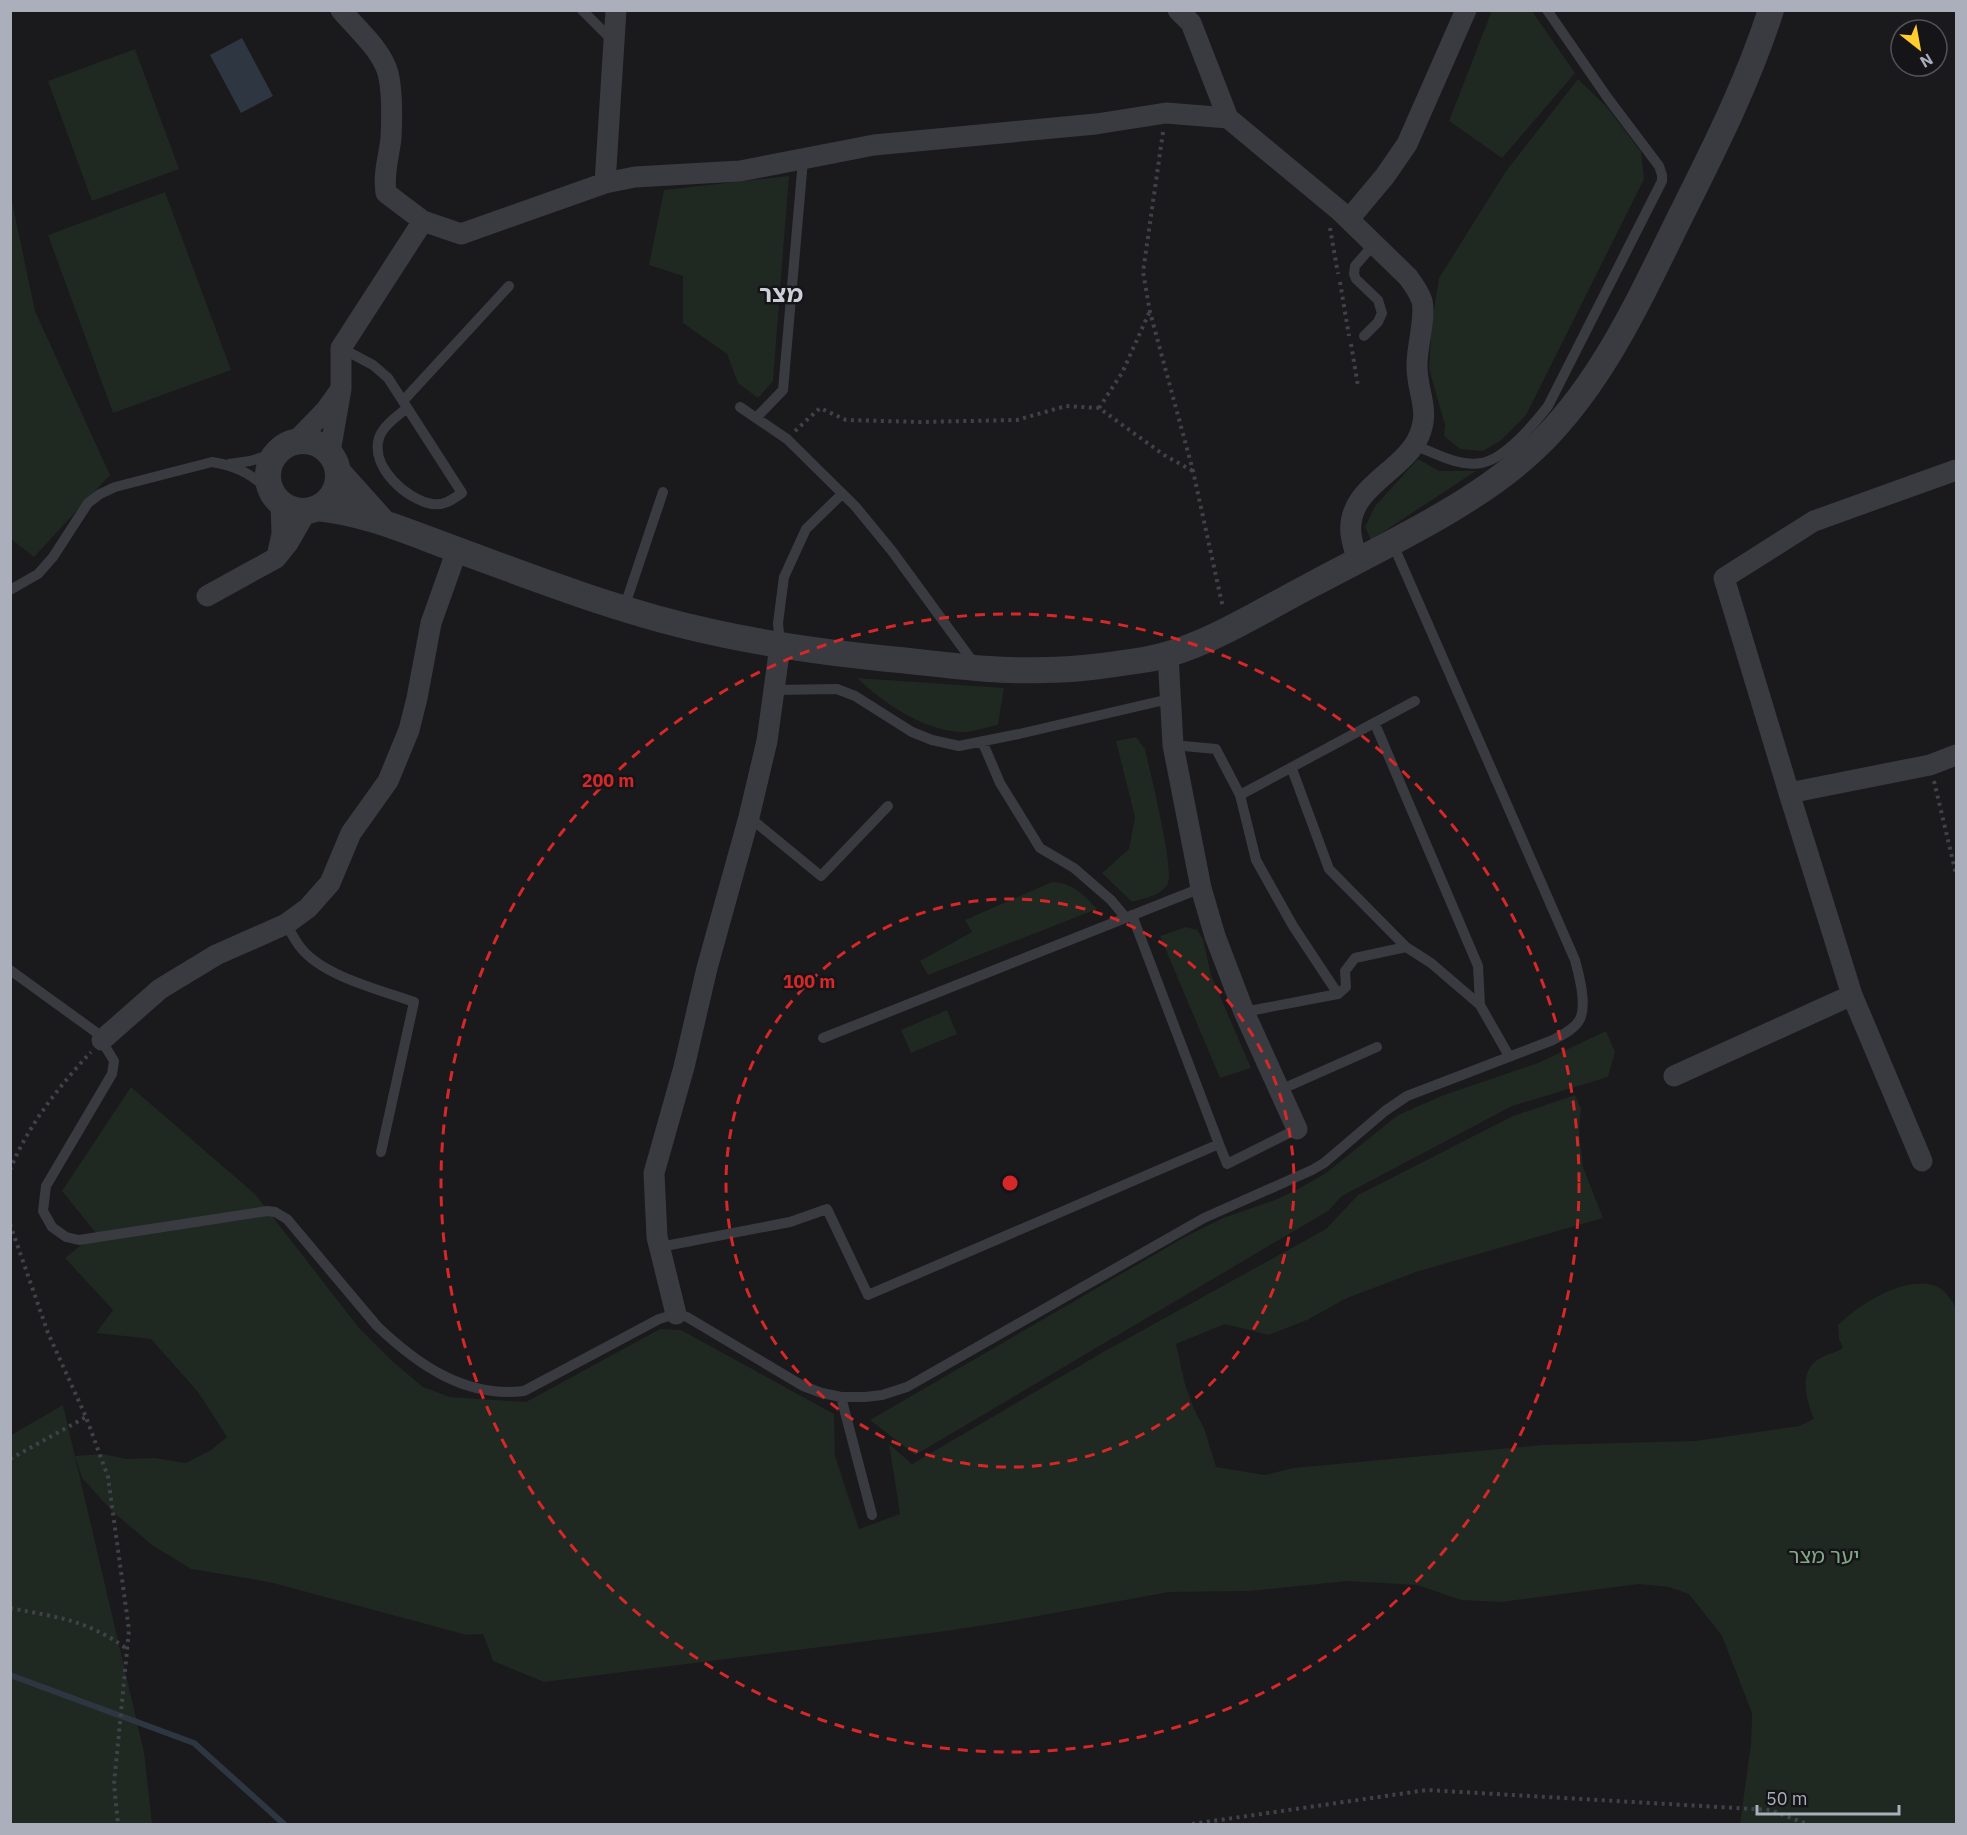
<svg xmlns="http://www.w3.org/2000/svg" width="1967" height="1835" viewBox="0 0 1967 1835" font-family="'IBM Plex Sans','Noto Sans Hebrew',sans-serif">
<rect width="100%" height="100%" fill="#1a191c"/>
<path fill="#1f2821" d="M 1488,11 L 1532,11 L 1575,73 L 1502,158 L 1449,121 L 1491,13 Z
M 135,49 L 179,169 L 92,201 L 48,81 Z
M 1578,79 L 1607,107 L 1641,152 L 1644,179 L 1526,415 L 1500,441 L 1483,451 L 1460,449 L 1444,436 L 1445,425 L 1429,369 L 1432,322 L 1439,278 L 1506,171 Z
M 789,176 L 773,381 L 758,398 L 738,383 L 727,354 L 683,323 L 683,276 L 649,265 L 664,190 Z
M 10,192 L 35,311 L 110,475 L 34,557 L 11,539 Z
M 165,192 L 231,370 L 113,413 L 48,235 Z
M 1418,459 L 1439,471 L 1476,471 L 1371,540 L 1365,527 L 1375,506 Z
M 857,678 L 1004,688 L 998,725 C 986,727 972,733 960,732 C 921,729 885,704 857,678 Z
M 1136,737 L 1145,749 C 1150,771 1174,867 1168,883 C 1162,896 1144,898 1132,902 L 1102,873 L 1129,849 L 1135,817 L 1116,741 Z
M 1052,882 C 1073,883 1083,894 1097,909 L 928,975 L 920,961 L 972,932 L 965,920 Z
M 1186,927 L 1197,930 L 1203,939 L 1211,975 L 1251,1068 L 1220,1078 L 1160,936 Z
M 947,1010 L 957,1034 L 911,1053 L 901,1030 Z
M 1606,1031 L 1615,1052 L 1608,1077 L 1512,1106 L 1342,1196 L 1328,1211 L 915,1455 L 870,1420 L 1183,1238 L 1223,1218 L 1275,1200 L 1298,1189 L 1326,1173 L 1398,1115 L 1444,1095 L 1538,1063 Z
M 131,1087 L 255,1194 L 359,1328 L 392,1361 L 423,1387 L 450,1397 L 526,1402 L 660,1329 L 681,1330 L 834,1414 L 835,1456 L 859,1529 L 900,1514 L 889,1444 L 912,1464 L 1105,1351 L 1326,1229 L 1358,1195 L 1513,1116 L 1575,1095 L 1581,1109 L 1579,1131 L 1583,1167 L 1603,1218 L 1416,1272 L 1347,1298 L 1307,1320 L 1269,1335 L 1225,1324 L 1176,1344 L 1185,1384 L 1194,1409 L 1204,1428 L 1216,1467 L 1265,1475 L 1293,1468 L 1542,1445 L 1695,1441 L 1799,1426 L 1814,1419 C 1807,1402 1798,1373 1817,1360 C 1824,1355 1835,1353 1843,1348 L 1839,1339 L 1838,1325 C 1859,1304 1908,1273 1938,1287 C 1946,1291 1952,1301 1956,1308 L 1956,1824 L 1740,1824 L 1751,1744 L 1752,1713 L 1722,1636 L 1689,1594 L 1669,1587 L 1639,1584 L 1501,1602 L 1461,1600 L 1417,1585 L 1348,1581 L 1249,1591 L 1169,1592 L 1005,1622 L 939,1632 L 544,1682 L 493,1661 L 483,1634 L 467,1635 L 269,1582 L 191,1569 L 152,1545 L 112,1511 L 82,1478 L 75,1456 L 103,1454 L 127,1459 L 154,1458 L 186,1463 L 211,1450 L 227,1437 L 198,1392 L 151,1339 L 96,1333 L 113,1310 L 65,1258 L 96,1233 L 62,1191 Z
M 63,1405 L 144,1752 L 152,1824 L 11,1824 L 11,1435 Z"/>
<path fill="#2e3741" d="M 242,38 L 273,96 L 241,113 L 210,55 Z"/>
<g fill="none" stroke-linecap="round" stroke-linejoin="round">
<path stroke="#2e3741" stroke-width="6" d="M 10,1675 L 194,1743 L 284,1824"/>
<path stroke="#404248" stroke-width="4" stroke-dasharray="3 4.5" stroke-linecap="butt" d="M 1163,132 L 1143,272 L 1150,312 L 1193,471 L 1223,608
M 1330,228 L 1338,274
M 1340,282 L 1349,336
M 1351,344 L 1358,386
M 1099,408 L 1122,373 L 1149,313
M 795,431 L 820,408 L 846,420 L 921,422 L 1017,420 L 1066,406 L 1099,408 L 1164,455 L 1193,471
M 1934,781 L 1956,874
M 10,1170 C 27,1127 59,1086 91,1052
M 10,1224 L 48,1333 L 86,1417 L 108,1477 L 129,1630 L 114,1784 L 118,1824
M 10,1459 L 86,1417
M 10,1608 C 56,1617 88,1620 127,1649
M 1192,1824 L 1427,1790 L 1770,1810 L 1807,1824"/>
<path stroke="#3a3b41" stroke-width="10" d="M 582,10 L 614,42
M 1364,336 L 1378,322 L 1382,313 L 1378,300 L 1356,279 L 1354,274 L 1355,266 L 1374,244
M 341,348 L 373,365 L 388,378 L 462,493 C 453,499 444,506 432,504 C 407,500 370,467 379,438 C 383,426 397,416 407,408
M 403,401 L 509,286
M 740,407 L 787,439 L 855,506 L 892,551 L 976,666
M 756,418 L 783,390 L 803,160
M 1414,445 C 1435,453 1458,467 1481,463 C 1504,460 1535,423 1548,406 L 1662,181 L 1662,175 L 1659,166 L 1607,97 L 1547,10
M 229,464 L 250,461 L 276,453
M 10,590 L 38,574 L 53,557 L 88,503 L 100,494 L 115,487 L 212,462 C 238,466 255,476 274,495
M 624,608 L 663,492
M 780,644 L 778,623 L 784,577 L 806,529 L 842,494
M 774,690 L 837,689 L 855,696 L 912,732 L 932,740 L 959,746 L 1019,734 L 1169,699
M 1375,724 L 1478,966 L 1480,1005 L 1509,1056
M 982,741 L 1000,783 L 1040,848 L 1074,868 L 1111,900 L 1126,918
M 1173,745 L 1216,749 L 1240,795 L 1256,860 L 1293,926 L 1338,994
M 1292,769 L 1329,869 L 1406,947 L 1431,963 L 1480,1005
M 1240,795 L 1415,701
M 749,817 L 821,876 L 888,806
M 1132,915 L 1219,1144
M 286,924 C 291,932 295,941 301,948 C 323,976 380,990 414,1002 L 381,1152
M 10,970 L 97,1033 L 114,1061 L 112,1074 L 46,1186 L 43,1211 L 52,1227 L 66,1237 L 79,1240 L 267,1211 L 275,1212 L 287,1219 L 377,1326 C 418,1365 465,1398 524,1391 L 659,1319 L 676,1314 L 687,1317 L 803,1386 L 822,1393 L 841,1397 L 865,1397 L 882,1395 L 907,1387 L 1204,1218 L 1312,1170 L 1324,1163 L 1385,1111 L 1407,1096 L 1553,1040 C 1562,1035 1575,1029 1580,1019 C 1587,1004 1579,975 1575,960 L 1392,542
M 1244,1012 L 1338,994 L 1346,987 L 1345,971 L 1355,958 L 1406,947
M 823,1038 L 1201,888
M 1280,1090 L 1377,1047
M 660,1247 L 790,1222 L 827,1209 L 868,1295 L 1219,1144 L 1227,1164 L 1297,1129
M 841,1397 L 872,1515"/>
<path stroke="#3a3b41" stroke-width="21" d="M 1178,10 L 1191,23 L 1228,118
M 605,183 L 616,10
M 1349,219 L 1385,176 L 1407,144 L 1466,10
M 423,221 L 461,234 L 605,183 L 635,177 L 740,171 L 874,145 L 1096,124 L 1166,113 L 1228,118 L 1340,211 L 1408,277 C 1414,285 1419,292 1422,301 C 1426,317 1417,346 1417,364 C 1416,391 1431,409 1419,436 C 1404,472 1346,487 1351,534 C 1352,542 1355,552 1358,560
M 295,442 L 326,410 L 339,392
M 330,452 L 341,389 L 341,348 L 423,221 L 386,193 C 383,173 389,157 391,138 C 392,118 393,93 388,73 C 381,49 357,29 341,10
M 278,552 L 282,534 L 281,503
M 207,596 L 276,558 L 288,543 L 307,510
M 1168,655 L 1173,745 L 1201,888 L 1215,936 L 1244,1012 L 1297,1129
M 1789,793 L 1724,578 L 1814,521 L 1956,470
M 102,1040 L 160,989 L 216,955 L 286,924 L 308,908 L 330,883 L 351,833 L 388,781 L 409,730 L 417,698 L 431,623 L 457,550
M 1674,1076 L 1852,995
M 1922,1161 L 1852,995 L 1789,793 L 1930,765 L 1956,755
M 676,1314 L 657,1237 L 654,1173 L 684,1067 L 707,968 L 749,817 L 767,741 L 780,646"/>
<path stroke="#3a3b41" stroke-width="26" d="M268 476a35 35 0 1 1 70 0a35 35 0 1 1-70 0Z
M 339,473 L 383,522
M 317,508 C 368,513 415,535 463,552 C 545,582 627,614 712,632 C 774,646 837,654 900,660 C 948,665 996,672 1044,670 C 1077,670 1110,665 1143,660 C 1201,651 1262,610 1315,583 C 1382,547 1467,508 1524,458 C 1597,395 1638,302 1680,217 C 1714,149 1748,82 1771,10"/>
</g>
<g fill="none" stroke="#d62828" stroke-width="3" stroke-dasharray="10 8">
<circle cx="1010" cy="1183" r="284"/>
<circle cx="1010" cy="1183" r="569"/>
</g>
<g text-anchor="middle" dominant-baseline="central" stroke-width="5" stroke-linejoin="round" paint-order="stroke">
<g font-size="21" fill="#81a987" stroke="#151417">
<text x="1824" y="1555">יער מצר</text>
</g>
<g font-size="24" font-weight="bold" fill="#ccced8" stroke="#151417">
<text x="781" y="293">מצר</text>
</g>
</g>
<circle cx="1010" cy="1183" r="9" fill="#d62828" stroke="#151417" stroke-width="3"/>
<g font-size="18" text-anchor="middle" font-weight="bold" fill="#d62828" stroke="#151417" stroke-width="5" stroke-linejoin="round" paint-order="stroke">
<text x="608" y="787">200 m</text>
<text x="809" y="988">100 m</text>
</g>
<rect width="1967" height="1835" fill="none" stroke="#abafbc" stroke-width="24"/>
<g transform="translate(1919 48) rotate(149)"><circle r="28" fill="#151417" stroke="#515259" stroke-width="1.5"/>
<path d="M0-4.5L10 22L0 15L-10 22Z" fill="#ffcd2e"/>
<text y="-9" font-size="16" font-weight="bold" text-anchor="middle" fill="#abafbc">N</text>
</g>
<path d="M1757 1805v9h142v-9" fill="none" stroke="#abafbc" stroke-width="3"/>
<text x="1766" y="1805" font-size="18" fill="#abafbc" stroke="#151417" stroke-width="4.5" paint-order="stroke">50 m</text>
</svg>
